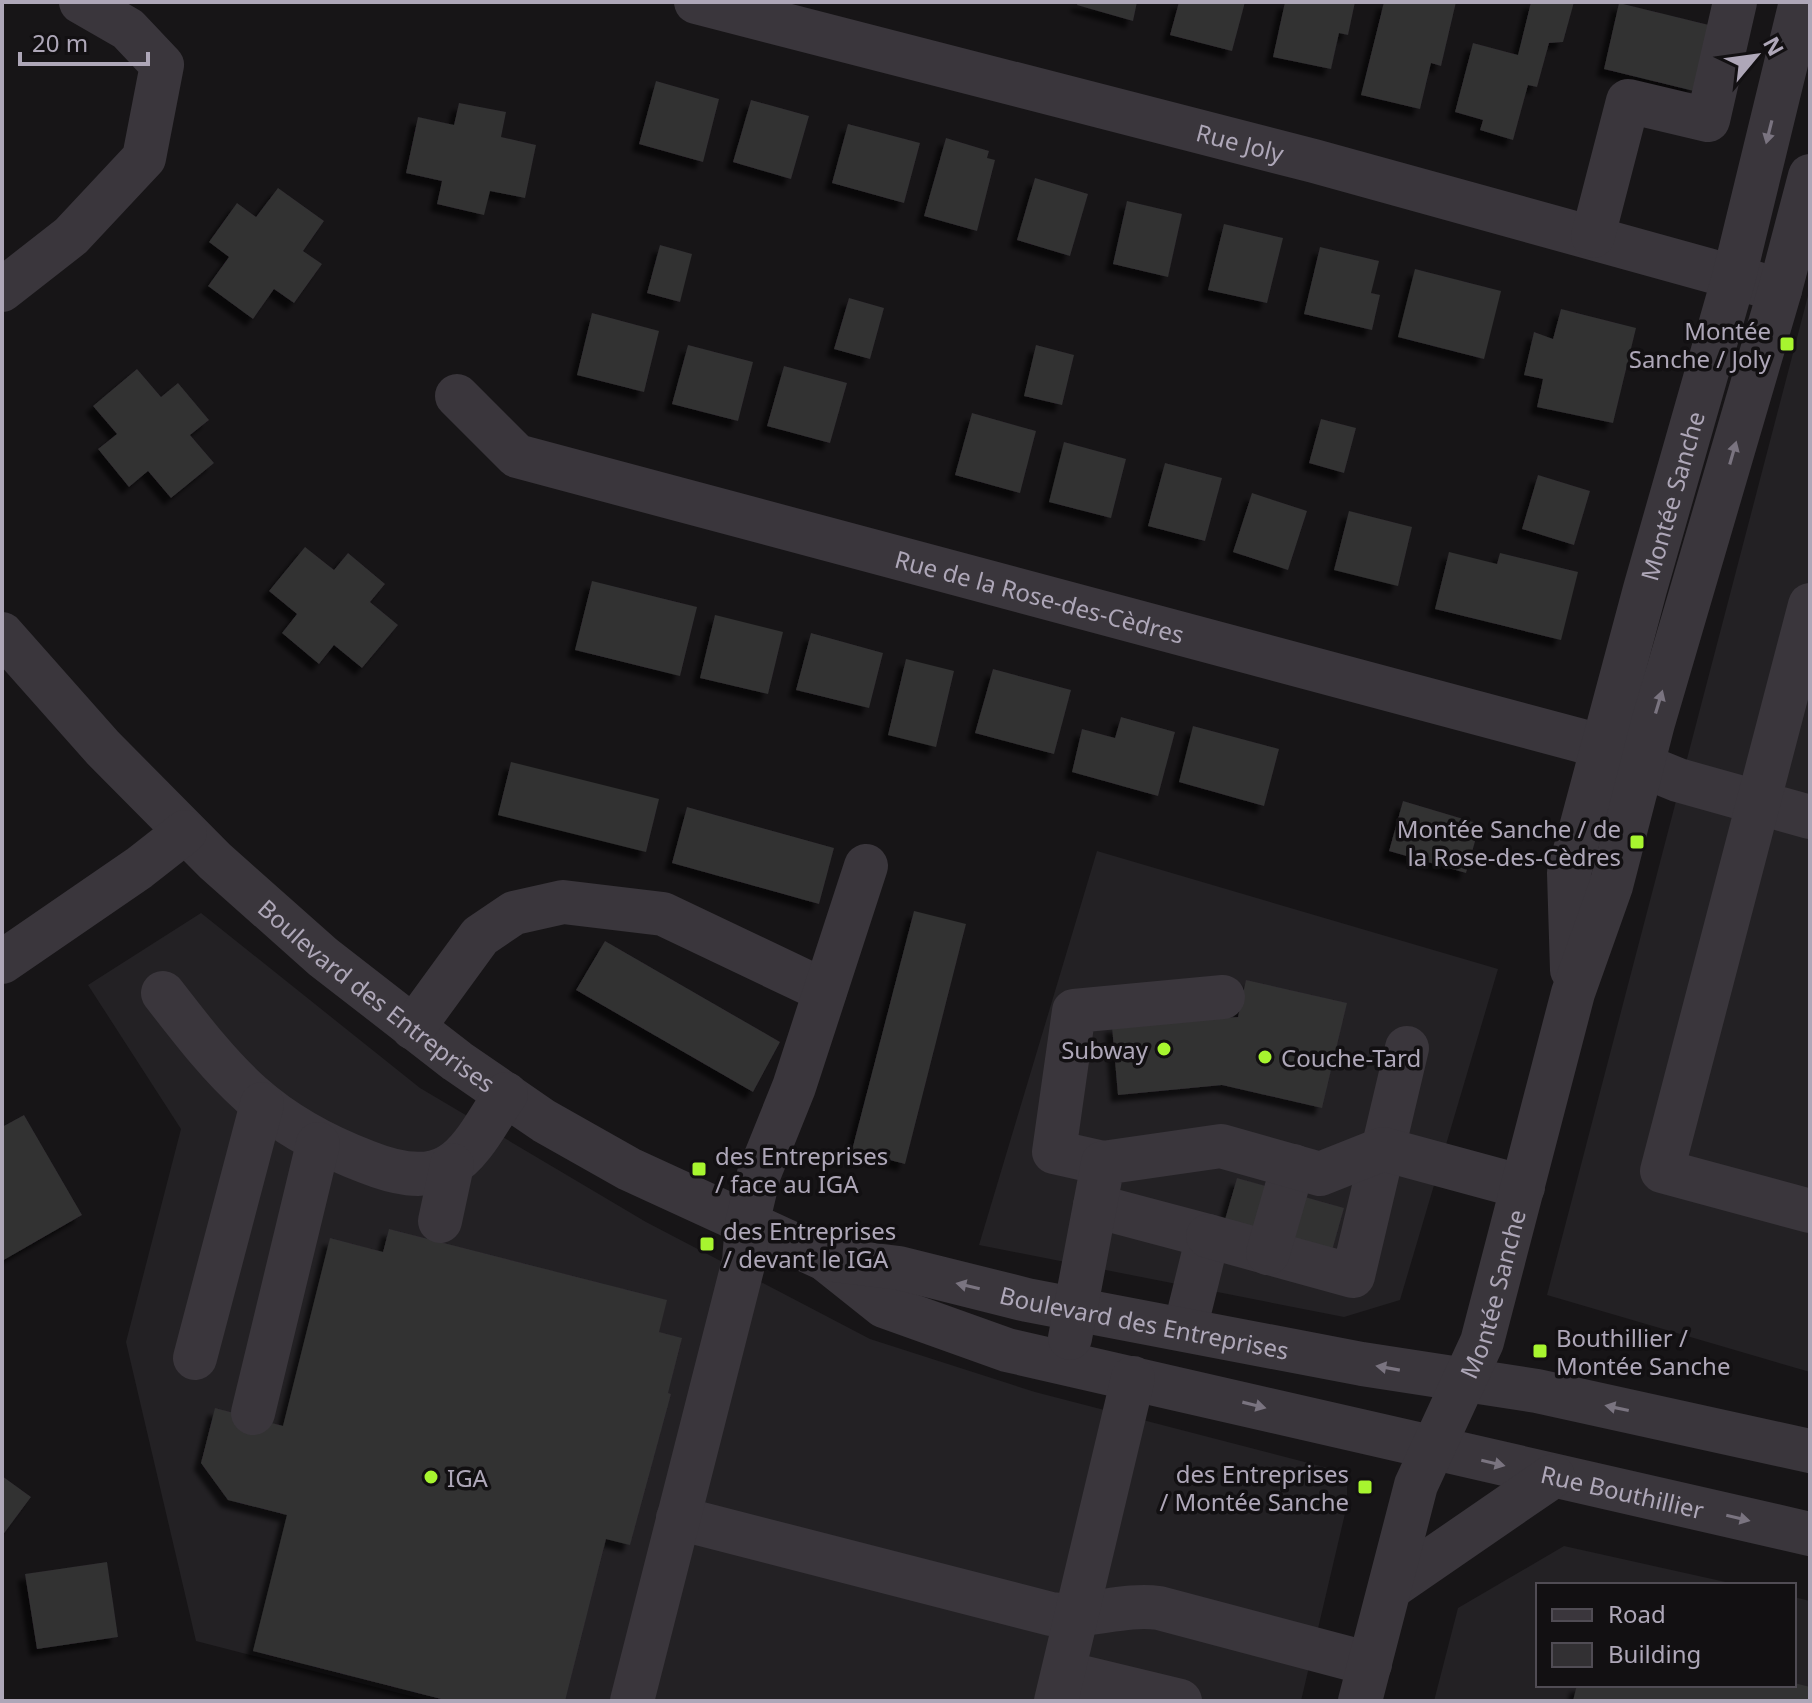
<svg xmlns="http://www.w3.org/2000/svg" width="1812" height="1703" viewBox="0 0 1812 1703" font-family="'Noto Sans',sans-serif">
<defs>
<filter id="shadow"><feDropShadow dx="-7" dy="7" stdDeviation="2" flood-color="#0009"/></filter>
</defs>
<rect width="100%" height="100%" fill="#171517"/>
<path fill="#232124" d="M 1810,288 L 1810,1372 L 1547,1295 Z
M 1097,851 L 1498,969 L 1400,1300 L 1344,1317 L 979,1245 Z
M 201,913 L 420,1088 L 646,1222 L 870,1339 L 1035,1392 L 1347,1473 L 1347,1505 L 1301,1701 L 430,1701 L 196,1641 L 126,1342 L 181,1129 L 88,985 Z
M 1564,1546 L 1739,1585 L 1538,1585 L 1538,1685 L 1794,1685 L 1794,1597 L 1810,1601 L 1810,1701 L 1434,1701 L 1458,1608 Z"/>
<path fill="#323033" filter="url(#shadow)" d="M 1078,2 L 1137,2 L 1133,21 L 1077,5 Z
M 1179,2 L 1245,2 L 1232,51 L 1170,35 Z
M 1285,2 L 1355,2 L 1348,35 L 1339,33 L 1331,69 L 1273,57 Z
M 1384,2 L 1456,2 L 1441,66 L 1431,63 L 1420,109 L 1361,95 Z
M 1531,2 L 1574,2 L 1563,42 L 1549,43 L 1537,87 L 1528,85 L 1513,140 L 1480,130 L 1483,120 L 1455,112 L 1473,43 L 1518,55 Z
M 1619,3 L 1709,25 L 1694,91 L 1604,69 Z
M 656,81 L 719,99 L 703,162 L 639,144 Z
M 751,100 L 809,116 L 791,179 L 733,162 Z
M 459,103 L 506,112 L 501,137 L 536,145 L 525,198 L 490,191 L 484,215 L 437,204 L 442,181 L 406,173 L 418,117 L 454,125 Z
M 848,124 L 920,143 L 904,203 L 832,183 Z
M 946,138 L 989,151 L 987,158 L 995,160 L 977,231 L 924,216 Z
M 1035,178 L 1088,194 L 1070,256 L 1017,240 Z
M 278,188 L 324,221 L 303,251 L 322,264 L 294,303 L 274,289 L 253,319 L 208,286 L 229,257 L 209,242 L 237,203 L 256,217 Z
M 1127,201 L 1182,214 L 1168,277 L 1113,264 Z
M 1224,224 L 1283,238 L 1267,303 L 1208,290 Z
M 660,245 L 692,254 L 680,302 L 647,293 Z
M 1320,247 L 1379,261 L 1371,293 L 1380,295 L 1372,330 L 1304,314 Z
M 1415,269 L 1501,291 L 1484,359 L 1398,337 Z
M 849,298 L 884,308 L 870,359 L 834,349 Z
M 1561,309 L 1636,328 L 1613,423 L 1537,407 L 1543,379 L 1524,375 L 1534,332 L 1553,339 Z
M 592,313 L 659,331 L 644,392 L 577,375 Z
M 688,345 L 753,362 L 738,421 L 672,404 Z
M 1036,345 L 1074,355 L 1062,405 L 1024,396 Z
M 784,366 L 847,383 L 830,443 L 767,426 Z
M 137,369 L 161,397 L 178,383 L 209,420 L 190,435 L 214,463 L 171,498 L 148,471 L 129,487 L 98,449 L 117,434 L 93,406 Z
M 972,413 L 1036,431 L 1020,493 L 955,475 Z
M 1321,419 L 1356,428 L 1344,473 L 1309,463 Z
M 1064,442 L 1126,459 L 1111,518 L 1049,502 Z
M 1165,463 L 1222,478 L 1205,541 L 1148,526 Z
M 1538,475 L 1590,491 L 1574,545 L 1522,529 Z
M 1252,493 L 1307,511 L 1288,570 L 1233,552 Z
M 1349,511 L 1412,527 L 1398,586 L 1334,570 Z
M 305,547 L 334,570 L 348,553 L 385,584 L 370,602 L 398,625 L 362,668 L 334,645 L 319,664 L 282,633 L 297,614 L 269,591 Z
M 1449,552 L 1497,564 L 1500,553 L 1578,572 L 1561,640 L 1435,609 Z
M 592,581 L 697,607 L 680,676 L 575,650 Z
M 715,615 L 783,632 L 768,694 L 700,678 Z
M 811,633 L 883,653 L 869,708 L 796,690 Z
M 906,659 L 954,671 L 936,747 L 888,735 Z
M 993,669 L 1071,690 L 1054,754 L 975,733 Z
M 1121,717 L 1175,732 L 1158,796 L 1072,772 L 1082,729 L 1115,738 Z
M 1193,726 L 1279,749 L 1264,806 L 1179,782 Z
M 511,762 L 659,799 L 646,852 L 498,815 Z
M 1403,801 L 1480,824 L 1466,873 L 1389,851 Z
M 687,807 L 834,848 L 819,904 L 672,863 Z
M 914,911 L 966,924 L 905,1164 L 852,1150 Z
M 605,941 L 780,1042 L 753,1092 L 576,990 Z
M 1246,980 L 1347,1003 L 1322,1108 L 1222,1085 L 1118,1095 L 1112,1026 L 1238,1017 Z
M 24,1115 L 82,1215 L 2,1261 L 2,1127 Z
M 1237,1178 L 1344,1208 L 1331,1254 L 1224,1223 Z
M 389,1229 L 667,1300 L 659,1332 L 682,1338 L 668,1393 L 671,1394 L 630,1545 L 606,1539 L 565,1701 L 449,1701 L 253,1651 L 287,1515 L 228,1500 L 201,1463 L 215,1408 L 283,1426 L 330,1238 L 383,1252 Z
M 2,1476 L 31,1497 L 2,1536 Z
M 107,1562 L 118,1637 L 37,1649 L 25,1574 Z
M 1794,1683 L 1810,1687 L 1810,1701 L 1573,1701 L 1577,1685 Z"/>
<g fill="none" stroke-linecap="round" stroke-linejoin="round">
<g stroke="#3a363c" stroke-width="44">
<path id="s1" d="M 696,2 L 1314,161 L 1780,290"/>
<path d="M 1593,236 L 1628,101 L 1708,120 L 1735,2"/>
<path d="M 2,290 L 71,236 L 144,158 L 162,65 L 128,29 L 81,2"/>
<path id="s2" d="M 457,396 L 517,456 L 1582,741 L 1678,780 L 1810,817"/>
<path d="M 1810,605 L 1662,1171 L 1810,1211"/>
<path id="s3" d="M 2,634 L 103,748 L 215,861 L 323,957 L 457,1061 L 544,1121 L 629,1169 L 825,1259 L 884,1306 L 1007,1350 L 1810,1534"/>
<path d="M 2,962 L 139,868 L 185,832"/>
<path id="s4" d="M 1572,970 L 1569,873 L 1645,589 L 1734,277 L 1801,2"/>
<path d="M 163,993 C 227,1076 266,1124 367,1162 C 392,1172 424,1181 449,1166 C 473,1153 490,1116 506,1094"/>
<path d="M 413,1028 L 480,936 L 514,913 L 563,902 L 663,914 L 825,991"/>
<path d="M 1103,1163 L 1054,1152 L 1074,1011 L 1223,997"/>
<path d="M 1095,1206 L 1208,1236 L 1185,1329"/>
<path d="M 440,1221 L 452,1165"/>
<path d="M 1208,1236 L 1353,1276 L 1407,1048"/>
<path d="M 1268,1253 L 1293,1166"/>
<path id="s5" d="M 825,1259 L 899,1268 L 1027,1300 L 1362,1364 L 1537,1391 L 1810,1451"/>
<path d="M 1070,1338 L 1103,1163 L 1221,1146 L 1320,1174 L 1383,1149 L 1523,1187"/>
<path d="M 195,1358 L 262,1104"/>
<path d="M 253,1413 L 318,1144"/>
<path d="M 678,1518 L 1051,1614 C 1087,1619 1122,1603 1159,1608 L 1370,1664"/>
<path d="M 1390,1588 L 1553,1476"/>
<path d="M 1064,1673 L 1180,1701"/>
<path d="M 632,1701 L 744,1261 L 747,1224 L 759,1174 L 794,1087 L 866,866"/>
<path d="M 1056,1701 L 1133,1378"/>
<path id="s6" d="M 1360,1701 L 1416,1485 L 1482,1342 L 1573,993 L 1611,886 L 1653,723 L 1780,290 L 1810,176"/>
</g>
</g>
<defs><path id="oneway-solid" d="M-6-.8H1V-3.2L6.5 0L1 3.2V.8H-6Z" transform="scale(2)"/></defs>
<g fill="#7a7480">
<use href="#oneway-solid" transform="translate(1769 132) rotate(104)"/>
<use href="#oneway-solid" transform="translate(1733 453) rotate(-74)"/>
<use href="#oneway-solid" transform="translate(1659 702) rotate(-73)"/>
<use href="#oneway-solid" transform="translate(968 1286) rotate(-167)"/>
<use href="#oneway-solid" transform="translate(1388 1368) rotate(-170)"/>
<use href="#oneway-solid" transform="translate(1254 1405) rotate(14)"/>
<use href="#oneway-solid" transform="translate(1617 1408) rotate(-168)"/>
<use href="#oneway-solid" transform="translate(1493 1463) rotate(13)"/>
<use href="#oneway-solid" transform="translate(1738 1518) rotate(13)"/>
</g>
<g fill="#a7f52f" stroke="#121012" stroke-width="3">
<rect x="1779" y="336" width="16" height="16" rx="4"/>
<rect x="1629" y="834" width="16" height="16" rx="4"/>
<circle cx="1164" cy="1049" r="8"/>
<circle cx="1265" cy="1057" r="8"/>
<rect x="691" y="1161" width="16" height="16" rx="4"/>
<rect x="699" y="1236" width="16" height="16" rx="4"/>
<rect x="1532" y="1343" width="16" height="16" rx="4"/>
<circle cx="431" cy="1477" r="8"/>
<rect x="1357" y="1479" width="16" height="16" rx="4"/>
</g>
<g text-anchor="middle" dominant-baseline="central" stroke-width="7" stroke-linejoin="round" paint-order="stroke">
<g font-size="24" fill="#aea7b8" stroke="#121012">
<text stroke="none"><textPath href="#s1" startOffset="562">Rue Joly</textPath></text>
<text stroke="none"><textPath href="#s4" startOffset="488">Montée Sanche</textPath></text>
<text stroke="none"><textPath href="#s2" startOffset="626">Rue de la Rose-des-Cèdres</textPath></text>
<text stroke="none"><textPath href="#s3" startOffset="522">Boulevard des Entreprises</textPath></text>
<text stroke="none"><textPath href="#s6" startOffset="430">Montée Sanche</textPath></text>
<text stroke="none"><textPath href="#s5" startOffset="326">Boulevard des Entreprises</textPath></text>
<text stroke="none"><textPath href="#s3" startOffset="1882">Rue Bouthillier</textPath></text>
</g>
<g font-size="24" fill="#aea7b8" stroke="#121012" text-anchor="start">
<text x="1771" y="330" text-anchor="end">Montée<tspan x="1771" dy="28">Sanche / Joly</tspan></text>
<text x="1621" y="828" text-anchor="end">Montée Sanche / de<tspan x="1621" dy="28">la Rose-des-Cèdres</tspan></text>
<text x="1148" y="1049" text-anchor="end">Subway</text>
<text x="1281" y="1057">Couche-Tard</text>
<text x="715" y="1155">des Entreprises<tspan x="715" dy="28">/ face au IGA</tspan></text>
<text x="723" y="1230">des Entreprises<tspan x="723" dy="28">/ devant le IGA</tspan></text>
<text x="1556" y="1337">Bouthillier /<tspan x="1556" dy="28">Montée Sanche</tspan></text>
<text x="1349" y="1473" text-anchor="end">des Entreprises<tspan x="1349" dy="28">/ Montée Sanche</tspan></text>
<text x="447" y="1477">IGA</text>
</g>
</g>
<rect width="1812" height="1703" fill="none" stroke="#aea7b8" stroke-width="8"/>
<rect x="1536" y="1583" width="260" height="104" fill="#121012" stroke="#504c54" stroke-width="2"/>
<rect x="1552" y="1609" width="40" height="12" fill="#3a363c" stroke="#504c54" stroke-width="2"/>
<text x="1608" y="1623" font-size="24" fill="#aea7b8">Road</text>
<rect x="1552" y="1643" width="40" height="24" fill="#323033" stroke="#504c54" stroke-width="2"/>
<text x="1608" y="1663" font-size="24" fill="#aea7b8">Building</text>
<g transform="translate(1756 56) rotate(61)" stroke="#121012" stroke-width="6" paint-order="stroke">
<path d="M0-6L14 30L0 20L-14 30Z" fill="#aea7b8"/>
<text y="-12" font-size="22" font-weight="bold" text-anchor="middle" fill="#aea7b8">N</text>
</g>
<path d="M20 52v12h128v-12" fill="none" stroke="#aea7b8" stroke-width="4"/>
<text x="32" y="52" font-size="24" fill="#aea7b8" stroke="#121012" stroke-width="6" paint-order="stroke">20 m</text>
</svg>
